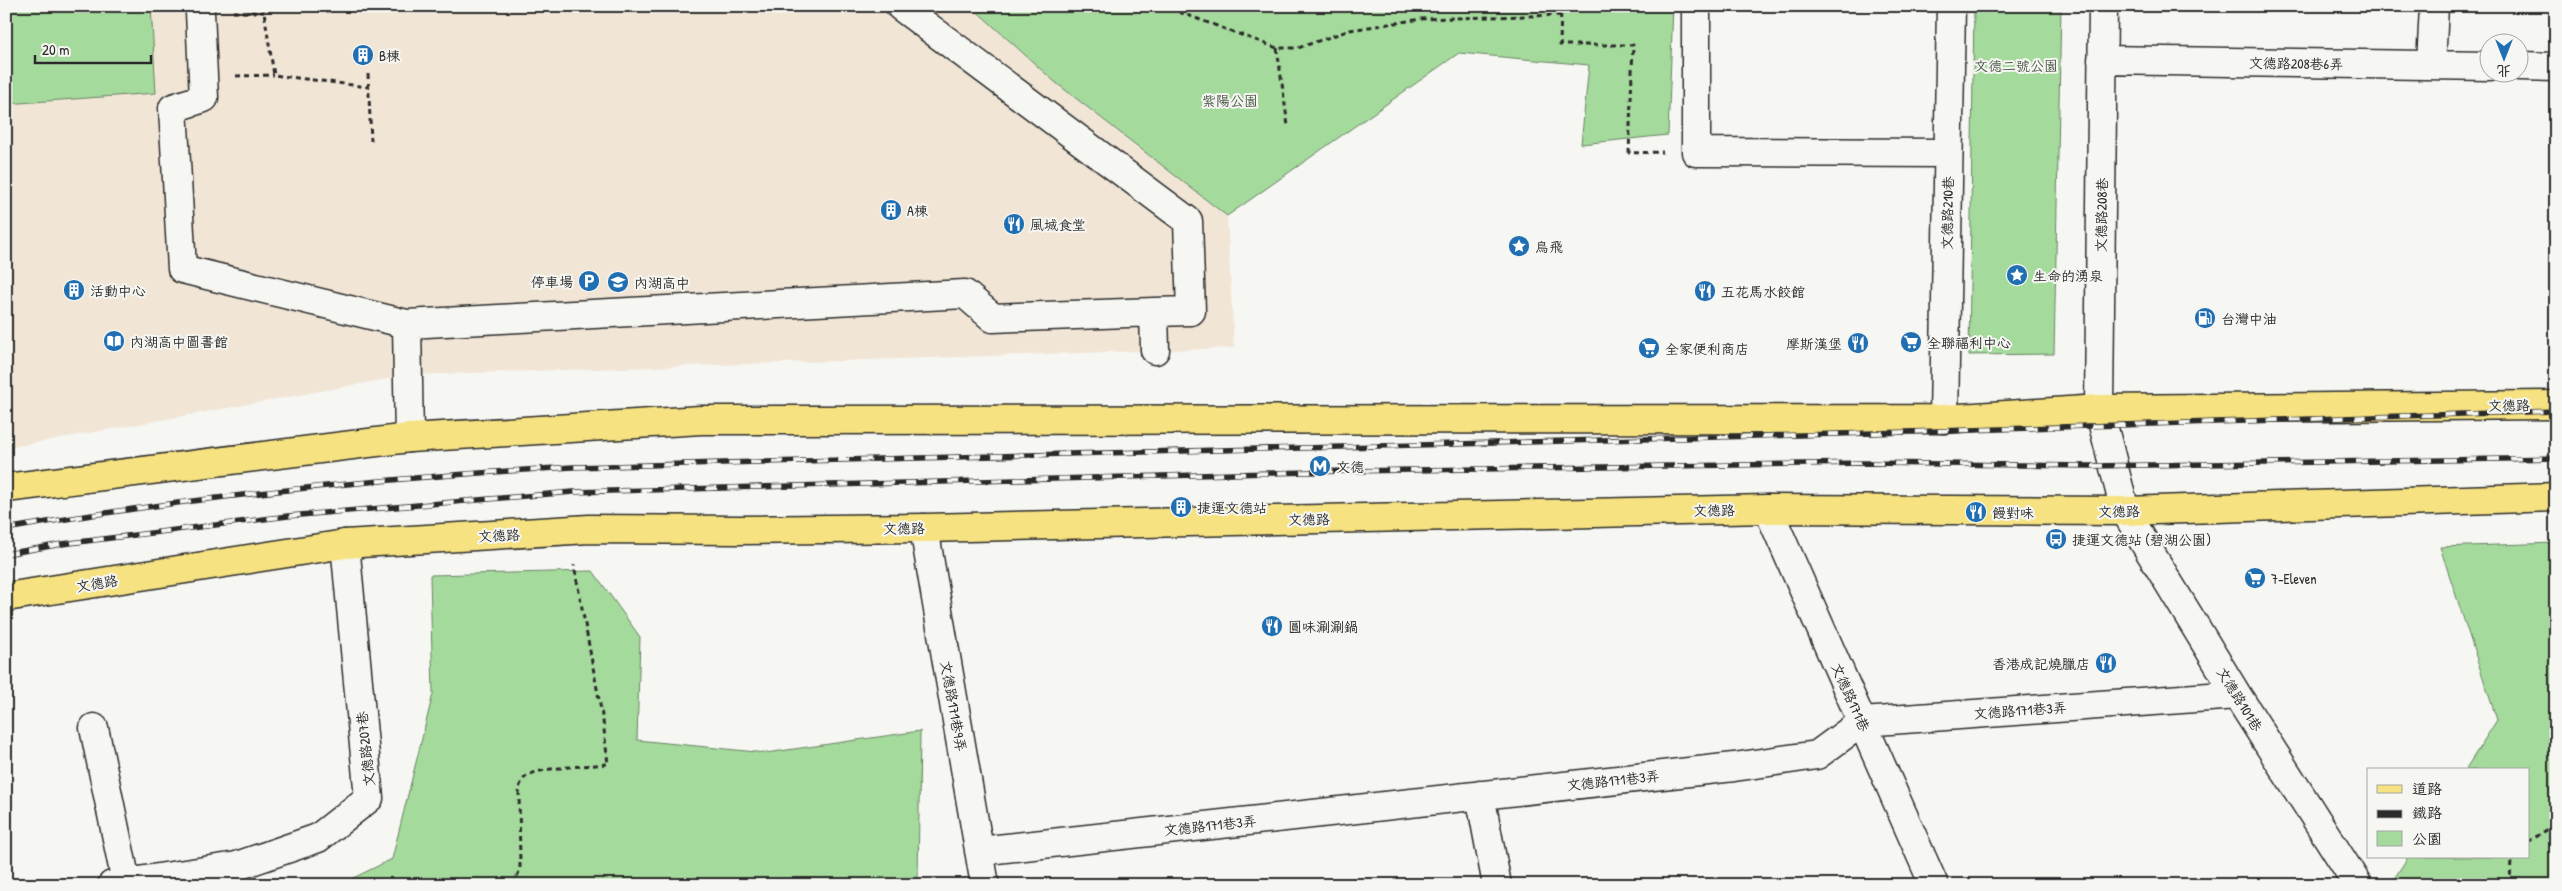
<svg xmlns="http://www.w3.org/2000/svg" width="2562" height="891" viewBox="0 0 2562 891" font-family="'Patrick Hand','LXGW WenKai TC',sans-serif">
<rect width="100%" height="100%" fill="#f6f6f2"/>
<filter id="ink" filterUnits="userSpaceOnUse"><feTurbulence type="fractalNoise" baseFrequency=".02" numOctaves="2"/><feDisplacementMap in="SourceGraphic" scale="10" xChannelSelector="R" yChannelSelector="G"/><feConvolveMatrix kernelMatrix="1 2 1 2 8 2 1 2 1" color-interpolation-filters="sRGB"/></filter>
<g filter="url(#ink)">
<path fill="#f1e5d6" d="M 6,6 L 971,6 L 1055,82 L 1227,216 L 1234,348 L 409,375 L 6,448 Z"/>
<path fill="#a4da9c" stroke="#688264" d="M 6,6 L 151,6 L 156,93 L 6,104 Z
M 971,6 L 1673,6 L 1668,135 L 1581,144 L 1589,65 L 1459,53 L 1227,216 L 1055,82 Z
M 1974,6 L 2061,6 L 2054,354 L 1969,355 Z
M 2556,543 L 2556,885 L 2390,885 L 2408,857 L 2528,857 L 2528,770 L 2465,770 L 2497,720 L 2440,547 Z
M 593,571 L 640,637 L 637,740 L 766,753 L 920,731 L 918,885 L 339,885 L 392,859 L 433,694 L 430,575 Z"/>
<g fill="none" stroke-linecap="round" stroke-linejoin="round">
<g stroke="#2b2b2b" stroke-width="31">
<path id="minor" d="M 900,6 L 1188,221 L 1191,311 L 1154,312
M 1696,6 L 1696,152 L 1948,153
M 2103,6 L 2099,409 L 2125,511 L 2237,695 L 2358,885
M 200,12 L 204,98 L 173,108 L 182,269 L 407,324 L 409,438
M 2102,60 L 2490,66
M 2431,65 L 2434,6
M 2520,66 L 2556,67
M 407,324 L 965,294 L 993,318 L 1154,312 L 1155,350
M 1944,419 L 1951,6
M 1768,509 L 1934,885
M 924,528 L 985,885
M 94,728 L 126,882
M 1480,795 L 1497,885
M 979,851 L 1734,767 L 1817,755 L 1862,722 L 2237,695
M 112,885 L 237,866 L 318,838 L 369,798 L 345,544"/>
</g>
<g stroke="#2b2b2b" stroke-width="31">
<path id="major" d="M 6,488 L 409,438 L 701,420 L 1944,419 L 2099,409 L 2556,405
M 6,597 L 345,544 L 589,529 L 738,530 L 924,528 L 1768,509 L 2125,511 L 2556,497"/>
</g>
<path stroke="#2b2b2b" stroke-width="3" stroke-dasharray="5 4" stroke-linecap="butt" d="M 263,6 L 274,75 L 368,87
M 1173,6 L 1176,11 L 1277,48 L 1298,48 L 1350,30 L 1421,19 L 1561,15
M 1561,6 L 1560,45 L 1633,45 L 1629,153 L 1663,152
M 233,12 L 264,12
M 1277,48 L 1288,126
M 368,74 L 371,141
M 236,76 L 274,75
M 2528,842 L 2556,824
M 514,885 L 520,869 L 519,788 C 521,783 523,778 528,775 C 544,767 589,766 608,764 L 603,721 L 574,565
M 2510,885 L 2511,857"/>
<use href="#minor" stroke="#f6f6f2" stroke-width="28"/>
<use href="#major" stroke="#f6e281" stroke-width="28"/>
<g stroke="#2b2b2b" stroke-width="5.5">
<path id="rail" d="M 6,529 C 194,496 383,478 573,467 L 1875,433 L 2556,411
M 6,554 L 62,544 L 288,516 L 573,492 L 1346,471 L 1865,463 L 2091,466 L 2556,458"/>
</g>
<use href="#rail" stroke="#f6f6f2" stroke-width="4" stroke-dasharray="11" stroke-linecap="butt"/>
</g>
</g>
<defs>
<g id="building-disc" transform="scale(1.125)"><circle r="9.5" fill="#1f6fb2" stroke="#f6f6f2"/><path d="M-4-6H4V6H1V3H-1V6H-4ZM-2.5-4.3h1.7v1.8h-1.7ZM.8-4.3h1.7v1.8H.8ZM-2.5-1h1.7V.8h-1.7ZM.8-1h1.7V.8H.8Z" fill="#fff"/></g>
<g id="restaurant-disc" transform="scale(1.125)"><circle r="9.5" fill="#1f6fb2" stroke="#f6f6f2"/><path d="M-5-6h1v4h1v-4h1v4h1v-4h1v5L-1.5 .5V6h-2V.5L-5-1ZM5-6V6H3V1.5H1.5Q1.5-4 5-6Z" fill="#fff"/></g>
<g id="sight-disc" transform="scale(1.125)"><circle r="9.5" fill="#1f6fb2" stroke="#f6f6f2"/><path d="M0-6L1.8-2.2L6-1.7L2.9 1.2L3.7 5.4L0 3.3L-3.7 5.4L-2.9 1.2L-6-1.7L-1.8-2.2Z" fill="#fff"/></g>
<g id="parking-disc" transform="scale(1.125)"><circle r="9.5" fill="#1f6fb2" stroke="#f6f6f2"/><path d="M-3.5-5.5H1a3.5 3.5 0 0 1 0 7H-1V5.5H-3.5ZM-1-3.4V-.6H.8a1.4 1.4 0 0 0 0-2.8Z" fill="#fff"/></g>
<g id="school-disc" transform="scale(1.125)"><circle r="9.5" fill="#1f6fb2" stroke="#f6f6f2"/><path d="M0-5L7-2L0 1L-7-2ZM-4 1L0 2.5L4 1V4Q0 6-4 4Z" fill="#fff"/></g>
<g id="fuel-disc" transform="scale(1.125)"><circle r="9.5" fill="#1f6fb2" stroke="#f6f6f2"/><path d="M-5.5-6h7V0h2V4h1.3V-2.5L3-4.5l.8-.8L6-3V5H2.5V1h-1V6h-7ZM-4.2-4.7v3.2H.2V-4.7Z" fill="#fff"/></g>
<g id="library-disc" transform="scale(1.125)"><circle r="9.5" fill="#1f6fb2" stroke="#f6f6f2"/><path d="M-6-4Q-3-5.5-.7-3.5V5Q-3 3-6 4ZM6-4Q3-5.5 .7-3.5V5Q3 3 6 4Z" fill="#fff"/></g>
<g id="supermarket-disc" transform="scale(1.125)"><circle r="9.5" fill="#1f6fb2" stroke="#f6f6f2"/><path d="M-6-5.5h2.5l.6 2H6L4.5 2H-2.5L-4.4-4H-6ZM-1.5 3.2a1.3 1.3 0 1 0 .1 0ZM3 3.2a1.3 1.3 0 1 0 .1 0Z" fill="#fff"/></g>
<g id="metro-disc" transform="scale(1.125)"><circle r="9.5" fill="#1f6fb2" stroke="#f6f6f2"/><path d="M-5.5 5V-5H-3L0 0L3-5H5.5V5H3V-.5L0 4L-3-.5V5Z" fill="#fff"/></g>
<g id="bus-disc" transform="scale(1.125)"><circle r="9.5" fill="#1f6fb2" stroke="#f6f6f2"/><path d="M-5-6H5V4H4V6H2V4H-2V6H-4V4H-5ZM-3.5-4V0h7V-4ZM-3.5 1.2v1.5H-2V1.2ZM2 1.2v1.5H3.5V1.2Z" fill="#fff"/></g>
</defs>
<g fill-rule="evenodd">
<use href="#building-disc" x="363" y="55"/>
<use href="#building-disc" x="891" y="210"/>
<use href="#restaurant-disc" x="1014" y="224"/>
<use href="#sight-disc" x="1519" y="246"/>
<use href="#sight-disc" x="2017" y="275"/>
<use href="#parking-disc" x="589" y="281"/>
<use href="#school-disc" x="618" y="282"/>
<use href="#building-disc" x="74" y="290"/>
<use href="#restaurant-disc" x="1705" y="291"/>
<use href="#fuel-disc" x="2205" y="318"/>
<use href="#library-disc" x="114" y="341"/>
<use href="#supermarket-disc" x="1911" y="342"/>
<use href="#restaurant-disc" x="1858" y="343"/>
<use href="#supermarket-disc" x="1649" y="348"/>
<use href="#metro-disc" x="1320" y="466"/>
<use href="#building-disc" x="1181" y="507"/>
<use href="#restaurant-disc" x="1976" y="512"/>
<use href="#bus-disc" x="2056" y="539"/>
<use href="#supermarket-disc" x="2255" y="578"/>
<use href="#restaurant-disc" x="1272" y="626"/>
<use href="#restaurant-disc" x="2106" y="663"/>
</g>
<g text-anchor="middle" dominant-baseline="central" stroke-width="4" stroke-linejoin="round" paint-order="stroke">
<g font-size="14" fill="#2b2b2b" stroke="#f6f6f2" text-anchor="start">
<text x="379" y="55">B棟</text>
<text x="907" y="210">A棟</text>
<text x="1030" y="224">風城食堂</text>
<text x="1535" y="246">鳥飛</text>
<text x="2033" y="275">生命的湧泉</text>
<text x="573" y="281" text-anchor="end">停車場</text>
<text x="634" y="282">內湖高中</text>
<text x="90" y="290">活動中心</text>
<text x="1721" y="291">五花馬水餃館</text>
<text x="2221" y="318">台灣中油</text>
<text x="130" y="341">內湖高中圖書館</text>
<text x="1927" y="342">全聯福利中心</text>
<text x="1842" y="343" text-anchor="end">摩斯漢堡</text>
<text x="1665" y="348">全家便利商店</text>
<text x="1336" y="466">文德</text>
<text x="1197" y="507">捷運文德站</text>
<text x="1992" y="512">饅對味</text>
<text x="2072" y="539">捷運文德站 (碧湖公園)</text>
<text x="2271" y="578">7-Eleven</text>
<text x="1288" y="626">圓味涮涮鍋</text>
<text x="2090" y="663" text-anchor="end">香港成記燒臘店</text>
</g>
<g font-size="14" fill="#2b2b2b" stroke="#f6f6f2">
<text transform="translate(2296 63) rotate(1)">文德路208巷6弄</text>
<text transform="translate(1947 213) rotate(-89)">文德路210巷</text>
<text transform="translate(2101 215) rotate(-89)">文德路208巷</text>
<text transform="translate(2509 405) rotate(-1)">文德路</text>
<text transform="translate(1714 510) rotate(-1)">文德路</text>
<text transform="translate(2119 511) rotate(-1)">文德路</text>
<text transform="translate(1309 519) rotate(-1)">文德路</text>
<text transform="translate(904 528) rotate(-1)">文德路</text>
<text transform="translate(499 535) rotate(-3)">文德路</text>
<text transform="translate(97 583) rotate(-9)">文德路</text>
<text transform="translate(1851 697) rotate(66)">文德路171巷</text>
<text transform="translate(2240 699) rotate(58)">文德路101巷</text>
<text transform="translate(954 706) rotate(80)">文德路171巷9弄</text>
<text transform="translate(2020 710) rotate(-4)">文德路171巷3弄</text>
<text transform="translate(365 749) rotate(-96)">文德路207巷</text>
<text transform="translate(1613 780) rotate(-6)">文德路171巷3弄</text>
<text transform="translate(1210 825) rotate(-6)">文德路171巷3弄</text>
</g>
<g font-size="14" fill="#495747" stroke="#f6f6f2">
<text x="2016" y="65">文德二號公園</text>
<text x="1230" y="100">紫陽公園</text>
</g>
</g>
<rect width="2562" height="891" fill="none" stroke="#f6f6f2" stroke-width="25"/>
<rect x="12" y="12" width="2537" height="866" fill="none" stroke="#2b2b2b" stroke-width="2" filter="url(#ink)"/>
<rect x="2367" y="768" width="162" height="90" fill="#f6f6f2" stroke="#a5a5a2"/>
<rect x="2377" y="785" width="25" height="8" fill="#f6e281" stroke="#a5a5a2"/>
<text x="2412" y="794" font-size="15" fill="#2b2b2b">道路</text>
<rect x="2377" y="810" width="25" height="8" fill="#2b2b2b" stroke="#a5a5a2"/>
<text x="2412" y="818" font-size="15" fill="#2b2b2b">鐵路</text>
<rect x="2377" y="831" width="25" height="15" fill="#a4da9c" stroke="#a5a5a2"/>
<text x="2412" y="844" font-size="15" fill="#2b2b2b">公園</text>
<g transform="translate(2504 58) rotate(180)"><circle r="24" fill="#f6f6f2" stroke="#a5a5a2"/>
<path d="M0-4L9 19L0 12L-9 19Z" fill="#1f6fb2"/>
<text y="-8" font-size="14" font-weight="bold" text-anchor="middle" fill="#2b2b2b">北</text>
</g>
<path d="M35 55v8h116v-8" fill="none" stroke="#2b2b2b" stroke-width="2.5"/>
<text x="42" y="55" font-size="15" fill="#2b2b2b" stroke="#f6f6f2" stroke-width="4" paint-order="stroke">20 m</text>
</svg>
